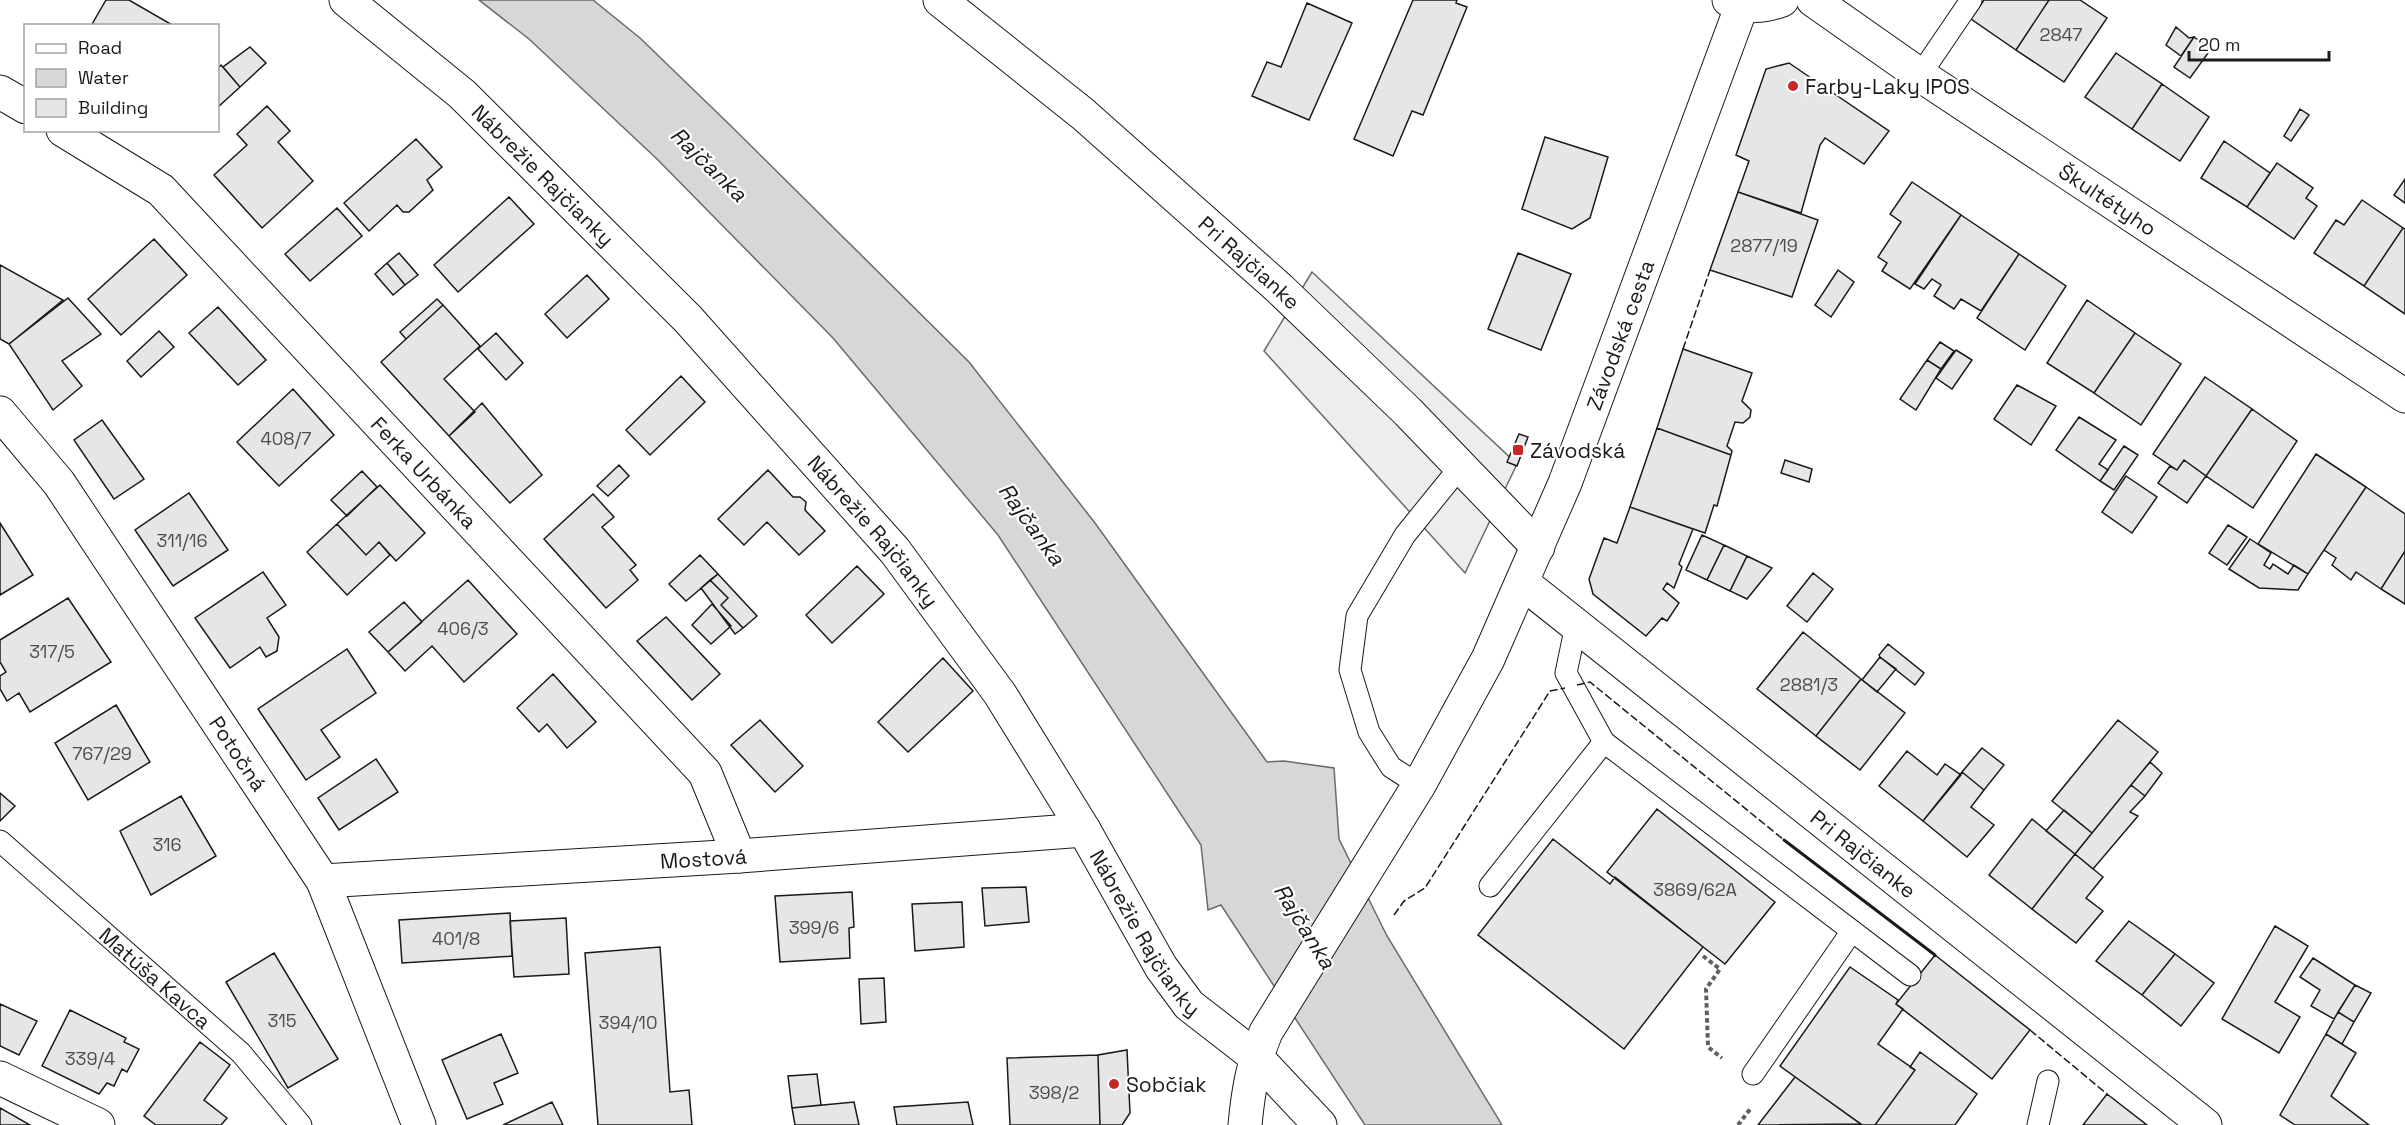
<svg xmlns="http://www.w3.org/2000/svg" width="2405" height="1125" viewBox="0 0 2405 1125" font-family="'Space Grotesk',sans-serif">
<rect width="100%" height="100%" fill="#fff"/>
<path fill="#ededed" stroke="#6a6a6a" stroke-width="1.5" d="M 1312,272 L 1517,464 L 1465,573 L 1264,351 Z"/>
<path fill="#d7d7d7" stroke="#6a6a6a" stroke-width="1.5" d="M 479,0 L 593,0 L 640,38 L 732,127 L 969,362 L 1095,523 L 1267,762 L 1284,761 L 1334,768 L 1339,839 L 1387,936 L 1502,1125 L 1365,1125 L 1221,905 L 1208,910 L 1201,845 L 998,535 L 833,338 L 657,159 L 529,39 Z"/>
<path fill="#e6e6e6" stroke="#1a1a1a" stroke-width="1.5" d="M 106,0 L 129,0 L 174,26 L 91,26 Z
M 1413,0 L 1457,0 L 1456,3 L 1467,7 L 1423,115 L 1412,111 L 1393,156 L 1354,139 Z
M 1984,0 L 2049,0 L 2016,50 L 1971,19 Z
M 2049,0 L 2080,0 L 2107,18 L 2064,82 L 2016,50 Z
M 1307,3 L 1352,23 L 1309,120 L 1252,96 L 1267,62 L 1281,67 Z
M 2176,27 L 2189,38 L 2194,37 L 2181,56 L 2166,45 Z
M 2194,37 L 2211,49 L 2190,78 L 2174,67 Z
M 250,47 L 266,63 L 240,87 L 223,67 Z
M 2116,53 L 2162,84 L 2132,129 L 2085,97 Z
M 1789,63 L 1889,131 L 1864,164 L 1825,138 L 1820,145 L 1801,213 L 1738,192 L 1749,161 L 1736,155 L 1766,69 Z
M 221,65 L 240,87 L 218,107 L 218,68 Z
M 2162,84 L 2209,117 L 2180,161 L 2132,129 Z
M 267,106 L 290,131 L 278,142 L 313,181 L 262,228 L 214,175 L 247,145 L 237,134 Z
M 2300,109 L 2309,115 L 2291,141 L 2284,136 Z
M 1545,137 L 1608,157 L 1590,218 L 1572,229 L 1522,209 Z
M 416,139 L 442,167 L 427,180 L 433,190 L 409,212 L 403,212 L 397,205 L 369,231 L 344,203 Z
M 2224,141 L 2270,173 L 2247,207 L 2201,178 Z
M 2277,163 L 2313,188 L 2306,198 L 2317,206 L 2294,239 L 2247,207 Z
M 2405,179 L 2405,203 L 2394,195 Z
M 1912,182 L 1961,215 L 1910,289 L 1882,271 L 1887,263 L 1878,257 L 1901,222 L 1890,214 Z
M 1738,192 L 1818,220 L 1792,297 L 1710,270 Z
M 509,197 L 534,224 L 458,292 L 434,265 Z
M 2362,200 L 2403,228 L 2364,286 L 2314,253 L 2336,220 L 2344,225 Z
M 337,208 L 362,236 L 310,281 L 285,254 Z
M 1961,215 L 2019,254 L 1981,311 L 1961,299 L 1954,309 L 1934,296 L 1941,285 L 1932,279 L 1924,289 L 1915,284 Z
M 2403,228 L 2405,229 L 2405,314 L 2364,286 Z
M 154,239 L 187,275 L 121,335 L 88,299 Z
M 399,253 L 418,275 L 405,285 L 387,263 Z
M 1518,253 L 1571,274 L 1541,350 L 1488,329 Z
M 2019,254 L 2066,286 L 2025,350 L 1977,318 Z
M 387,263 L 405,285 L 393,295 L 375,274 Z
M 0,265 L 63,300 L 9,344 L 0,339 Z
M 1838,270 L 1854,282 L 1831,317 L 1815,305 Z
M 587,275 L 609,299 L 567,338 L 545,314 Z
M 68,298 L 101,334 L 62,361 L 82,386 L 53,410 L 9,344 Z
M 437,299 L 443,305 L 406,339 L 400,332 Z
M 2087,300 L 2135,333 L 2094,393 L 2047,363 Z
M 443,305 L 480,346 L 444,379 L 475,412 L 449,436 L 381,362 Z
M 218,307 L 266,360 L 238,385 L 189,333 Z
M 159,331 L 174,347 L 141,377 L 127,361 Z
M 496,333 L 523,363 L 506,380 L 478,349 Z
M 2135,333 L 2181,364 L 2141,425 L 2094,393 Z
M 1940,342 L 1954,351 L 1941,369 L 1927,360 Z
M 1683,349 L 1752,373 L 1742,401 L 1751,410 L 1750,417 L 1743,423 L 1735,422 L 1727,446 L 1732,451 L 1731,455 L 1657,428 Z
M 1956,350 L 1972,360 L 1952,389 L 1936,378 Z
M 1927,360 L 1941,369 L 1916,410 L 1900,399 Z
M 681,376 L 705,402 L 650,455 L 626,430 Z
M 2205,377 L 2252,409 L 2206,476 L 2184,460 L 2177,470 L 2153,454 Z
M 2017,385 L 2056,406 L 2031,445 L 1994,419 Z
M 293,389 L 334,435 L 279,486 L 237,442 Z
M 482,403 L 542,475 L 510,503 L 449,436 Z
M 2252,409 L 2297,441 L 2253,508 L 2206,476 Z
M 2079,417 L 2116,440 L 2099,464 L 2108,470 L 2100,481 L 2056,450 Z
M 102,420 L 144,479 L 114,499 L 74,440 Z
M 1657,428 L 1731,455 L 1717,506 L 1714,505 L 1705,533 L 1630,507 Z
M 1519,434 L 1528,437 L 1517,466 L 1507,462 Z
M 2124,446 L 2138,455 L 2114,490 L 2100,481 Z
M 2316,454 L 2366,487 L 2308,574 L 2258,544 Z
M 1785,460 L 1812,469 L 1809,482 L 1781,473 Z
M 2184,460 L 2206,476 L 2187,503 L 2158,483 L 2170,466 L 2177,470 Z
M 619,465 L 629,476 L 608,496 L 597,486 Z
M 768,470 L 793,497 L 800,497 L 806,502 L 805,510 L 825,531 L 799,555 L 767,522 L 744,545 L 718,519 Z
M 362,471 L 377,487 L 347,516 L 331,500 Z
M 2126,476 L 2157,497 L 2132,533 L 2102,512 Z
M 380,485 L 425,533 L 396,561 L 379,542 L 366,555 L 337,524 Z
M 2366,487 L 2405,514 L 2405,551 L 2381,589 L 2356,572 L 2351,580 L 2332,565 L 2336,558 L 2324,550 Z
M 189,493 L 228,550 L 173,586 L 135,530 Z
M 593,494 L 614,517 L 602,527 L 636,565 L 630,570 L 638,580 L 606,608 L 544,539 Z
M 1630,507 L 1693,529 L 1679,564 L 1682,567 L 1674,588 L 1667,583 L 1663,589 L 1679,603 L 1667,621 L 1662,618 L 1646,636 L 1593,594 L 1589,579 L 1604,538 L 1617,543 Z
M 0,523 L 33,575 L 0,595 Z
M 337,524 L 366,555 L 379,542 L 390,555 L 347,595 L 307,552 Z
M 2228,525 L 2247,537 L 2227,565 L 2209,553 Z
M 1702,535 L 1724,545 L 1707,580 L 1686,570 Z
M 2250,539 L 2271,553 L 2264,565 L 2270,569 L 2273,564 L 2288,574 L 2294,565 L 2308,574 L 2298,590 L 2259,588 L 2229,569 Z
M 1724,545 L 1747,556 L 1730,591 L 1707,580 Z
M 2405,551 L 2405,604 L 2381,589 Z
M 700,555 L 718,574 L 686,601 L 669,584 Z
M 1747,556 L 1772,568 L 1747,599 L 1730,591 Z
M 857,566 L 884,594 L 832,643 L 806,615 Z
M 263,572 L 286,605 L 267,618 L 279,637 L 277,651 L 266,657 L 260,647 L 230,668 L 195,618 Z
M 1813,573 L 1833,589 L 1807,622 L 1787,606 Z
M 718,574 L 757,616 L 743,628 L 721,605 L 728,598 L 710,580 Z
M 468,580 L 517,634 L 464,682 L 432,646 L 405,671 L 388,652 Z
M 710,580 L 728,598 L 721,605 L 743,628 L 735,634 L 701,588 Z
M 68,598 L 111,662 L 30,712 L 19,693 L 7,701 L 0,689 L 0,676 L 6,672 L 0,662 L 0,640 Z
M 404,602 L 422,622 L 388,652 L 369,632 Z
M 712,604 L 731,626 L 711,644 L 692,625 Z
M 666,617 L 720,674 L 692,700 L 637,641 Z
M 1803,632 L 1861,679 L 1816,736 L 1757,689 Z
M 1888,644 L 1924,673 L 1915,685 L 1880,657 L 1879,655 Z
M 347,649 L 376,693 L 321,730 L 340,757 L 306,780 L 258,709 Z
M 1880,657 L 1896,669 L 1877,692 L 1862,680 Z
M 943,658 L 973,691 L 908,752 L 878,722 Z
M 553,674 L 596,722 L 567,748 L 547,724 L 539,732 L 517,708 Z
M 1861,679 L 1905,713 L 1860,770 L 1816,736 Z
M 116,705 L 150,762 L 88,800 L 55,743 Z
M 760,720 L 803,766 L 775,792 L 731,745 Z
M 2118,720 L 2158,752 L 2092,833 L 2052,801 Z
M 1982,748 L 2004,765 L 1984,790 L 1962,772 Z
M 1907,751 L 1937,775 L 1945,764 L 1961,775 L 1923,821 L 1879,786 Z
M 376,759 L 398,792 L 339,830 L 318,798 Z
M 2150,762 L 2162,773 L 2145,796 L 2131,785 Z
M 1962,772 L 1984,790 L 1971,807 L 1994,825 L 1967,857 L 1923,821 Z
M 2131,785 L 2145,796 L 2130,812 L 2138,816 L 2093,869 L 2075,854 Z
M 0,793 L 15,806 L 0,821 Z
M 181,796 L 216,856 L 151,895 L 120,831 Z
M 1657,809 L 1775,902 L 1725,964 L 1607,872 Z
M 2064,810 L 2092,833 L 2075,854 L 2046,831 Z
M 2032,819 L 2075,854 L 2032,909 L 1989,875 Z
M 1553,839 L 1610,884 L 1615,877 L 1703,947 L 1624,1049 L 1478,935 Z
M 2075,854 L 2103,877 L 2086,898 L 2103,911 L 2076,943 L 2032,909 Z
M 1026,887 L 1029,922 L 985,926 L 982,888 Z
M 852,892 L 854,927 L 849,928 L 850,958 L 780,962 L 775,896 Z
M 962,902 L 964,947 L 915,951 L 912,904 Z
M 510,913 L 512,956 L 402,963 L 399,920 Z
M 566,918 L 569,974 L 514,977 L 510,921 Z
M 2129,921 L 2175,954 L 2142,995 L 2096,961 Z
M 2275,926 L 2308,946 L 2275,1002 L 2300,1017 L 2279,1053 L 2222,1019 Z
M 660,947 L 670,1092 L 689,1090 L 692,1125 L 598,1125 L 585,953 Z
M 274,953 L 338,1059 L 288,1088 L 226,982 Z
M 2175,954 L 2214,983 L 2181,1026 L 2142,995 Z
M 1935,955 L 2030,1030 L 1992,1079 L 1896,1004 Z
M 2313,958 L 2355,985 L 2334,1019 L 2311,1006 L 2320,990 L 2300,977 Z
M 1850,967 L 1898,1000 L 1896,1004 L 1903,1009 L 1878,1044 L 1915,1070 L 1875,1125 L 1862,1125 L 1780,1066 Z
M 884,978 L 886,1022 L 861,1024 L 859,979 Z
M 2355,985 L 2371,993 L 2354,1022 L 2338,1012 Z
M 0,1004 L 37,1021 L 19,1055 L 0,1046 Z
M 70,1010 L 126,1038 L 124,1042 L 139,1049 L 127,1072 L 122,1069 L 114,1086 L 107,1083 L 99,1094 L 42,1066 Z
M 2338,1012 L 2354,1022 L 2342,1044 L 2326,1034 Z
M 501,1034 L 518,1073 L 494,1083 L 503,1104 L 467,1119 L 442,1060 Z
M 2326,1034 L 2356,1053 L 2331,1096 L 2369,1125 L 2295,1125 L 2280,1115 Z
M 200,1042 L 230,1065 L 204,1100 L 227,1118 L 221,1125 L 156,1125 L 144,1116 Z
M 1127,1050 L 1130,1113 L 1122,1125 L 1100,1125 L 1098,1055 Z
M 1920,1052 L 1977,1094 L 1955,1125 L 1875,1125 L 1915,1070 L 1910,1067 Z
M 1098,1055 L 1100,1125 L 1010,1125 L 1007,1058 Z
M 817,1074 L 821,1105 L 792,1108 L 788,1076 Z
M 1795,1077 L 1861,1124 L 1758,1125 Z
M 2107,1094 L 2147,1125 L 2083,1125 Z
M 552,1102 L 563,1125 L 503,1125 Z
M 854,1102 L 859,1125 L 795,1125 L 792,1108 Z
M 968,1102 L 973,1125 L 897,1125 L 894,1107 Z
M 0,1108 L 30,1125 L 0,1125 Z"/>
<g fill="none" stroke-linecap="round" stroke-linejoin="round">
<g stroke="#1a1a1a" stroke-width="23">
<g id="lane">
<path d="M 1920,75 L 1971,0"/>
<path d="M 1576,625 L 1566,673 L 1604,742 L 1910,975"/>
<path d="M 1419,785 L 1391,767 L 1369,732 L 1350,670 L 1357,616 L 1405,535 L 1460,467"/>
<path id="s1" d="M 0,841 L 241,1053 L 301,1125"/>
<path d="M 1490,886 L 1604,742"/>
<path d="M 1753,1074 L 1852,931"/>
<path d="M 2038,1125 L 2048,1081"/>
</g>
</g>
<g stroke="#1a1a1a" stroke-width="35">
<g id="street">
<path id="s2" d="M 346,0 L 462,94 L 688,319 L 895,551 L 1000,694 L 1084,830 L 1161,967 L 1189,1005 L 1256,1057 L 1320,1125"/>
<path id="s3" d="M 940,0 L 1083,114 L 1280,289 L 1408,412 L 1538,547"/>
<path id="s4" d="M 1813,0 L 1920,75 L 2405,396"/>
<path d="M 0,92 L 26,107"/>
<path id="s5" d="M 63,130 L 161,190 L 705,773 L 739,856"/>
<path id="s6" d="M 0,413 L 59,483 L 323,881 L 419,1125"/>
<path id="s7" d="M 1523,583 L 2205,1125"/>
<path id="s8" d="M 323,881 L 739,856 L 1084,830"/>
<path d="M 0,1078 L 98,1125"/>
</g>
</g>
<g stroke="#1a1a1a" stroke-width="35">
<g id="secondary">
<path d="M 1729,0 C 1747,8 1763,7 1782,0"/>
<path id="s9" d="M 1245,1125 C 1248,1092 1253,1063 1266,1032 L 1419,785 L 1488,659 L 1565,483 L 1742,5"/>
</g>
</g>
<path stroke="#5f5f5f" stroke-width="4" stroke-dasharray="4.5 3" stroke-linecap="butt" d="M 1703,956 L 1720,969 L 1706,989 L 1708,1047 L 1722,1058
M 1738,1125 L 1751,1108"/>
<use href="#lane" stroke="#fff" stroke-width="21"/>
<use href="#street" stroke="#fff" stroke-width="33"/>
<use href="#secondary" stroke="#fff" stroke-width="33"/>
<path stroke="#1a1a1a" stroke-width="1.5" stroke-dasharray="8 3" stroke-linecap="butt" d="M 1683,349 L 1710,270
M 1577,685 L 1590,682 L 1784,840
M 1394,915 L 1404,901 L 1425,888 L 1550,691 L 1565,688
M 2030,1030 L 2107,1094"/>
<path stroke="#1a1a1a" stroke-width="3" d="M 1784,840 L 1935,955"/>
</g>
<g fill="#c62828" stroke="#fff" stroke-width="2">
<circle cx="1793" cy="86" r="6"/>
<rect x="1512" y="444" width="12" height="12" rx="3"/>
<circle cx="1114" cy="1084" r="6"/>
</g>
<g text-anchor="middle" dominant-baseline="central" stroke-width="4.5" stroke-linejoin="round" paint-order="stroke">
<g font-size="18" fill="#4d4d4d">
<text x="2061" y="34">2847</text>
<text x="1764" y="245">2877/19</text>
<text x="286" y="438">408/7</text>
<text x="182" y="540">311/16</text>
<text x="463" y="628">406/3</text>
<text x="52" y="651">317/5</text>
<text x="1809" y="684">2881/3</text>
<text x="102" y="753">767/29</text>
<text x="167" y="844">316</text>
<text x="1695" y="889">3869/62A</text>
<text x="814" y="927">399/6</text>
<text x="456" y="938">401/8</text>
<text x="282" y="1020">315</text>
<text x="628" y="1022">394/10</text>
<text x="90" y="1058">339/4</text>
<text x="1054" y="1092">398/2</text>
</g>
<g font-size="21" fill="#1a1a1a" stroke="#fff" text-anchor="start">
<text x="1805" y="86">Farby-Laky IPOS</text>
<text x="1530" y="450">Závodská</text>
<text x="1126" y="1084">Sobčiak</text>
</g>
<g font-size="21" fill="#1a1a1a" stroke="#fff">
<text stroke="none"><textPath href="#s2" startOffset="264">Nábrežie Rajčianky</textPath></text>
<text stroke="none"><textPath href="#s4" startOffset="356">Škultétyho</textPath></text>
<text stroke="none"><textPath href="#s3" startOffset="406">Pri Rajčianke</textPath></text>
<text stroke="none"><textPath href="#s9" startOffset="880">Závodská cesta</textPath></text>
<text stroke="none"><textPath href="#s5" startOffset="501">Ferka Urbánka</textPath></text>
<text stroke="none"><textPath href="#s2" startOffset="750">Nábrežie Rajčianky</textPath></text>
<text stroke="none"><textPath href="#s6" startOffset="416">Potočná</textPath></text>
<text stroke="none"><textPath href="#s7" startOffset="435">Pri Rajčianke</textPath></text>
<text stroke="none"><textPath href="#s8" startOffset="381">Mostová</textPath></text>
<text stroke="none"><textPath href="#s2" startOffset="1236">Nábrežie Rajčianky</textPath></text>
<text stroke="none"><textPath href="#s1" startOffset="207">Matúša Kavca</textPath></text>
</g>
<g font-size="22" font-style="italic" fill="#1a1a1a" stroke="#fff">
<text transform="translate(709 164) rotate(44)">Rajčanka</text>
<text transform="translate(1032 524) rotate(54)">Rajčanka</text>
<text transform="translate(1305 926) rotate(58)">Rajčanka</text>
</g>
</g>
<rect x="24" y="24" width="195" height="108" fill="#ffffff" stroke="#a3a3a3" stroke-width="1.5"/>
<rect x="36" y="44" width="30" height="9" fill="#ffffff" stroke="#a3a3a3" stroke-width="1.5"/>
<text x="78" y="54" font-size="18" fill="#1a1a1a">Road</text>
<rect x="36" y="69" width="30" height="18" fill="#d7d7d7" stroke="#a3a3a3" stroke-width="1.5"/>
<text x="78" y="84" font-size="18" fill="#1a1a1a">Water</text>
<rect x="36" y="99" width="30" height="18" fill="#e6e6e6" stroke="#a3a3a3" stroke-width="1.5"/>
<text x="78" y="114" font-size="18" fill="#1a1a1a">Building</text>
<path d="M2189 51v9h140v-9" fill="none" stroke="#1a1a1a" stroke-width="3"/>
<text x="2198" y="51" font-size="18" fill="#1a1a1a" stroke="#ffffff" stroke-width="4.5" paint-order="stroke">20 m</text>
</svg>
